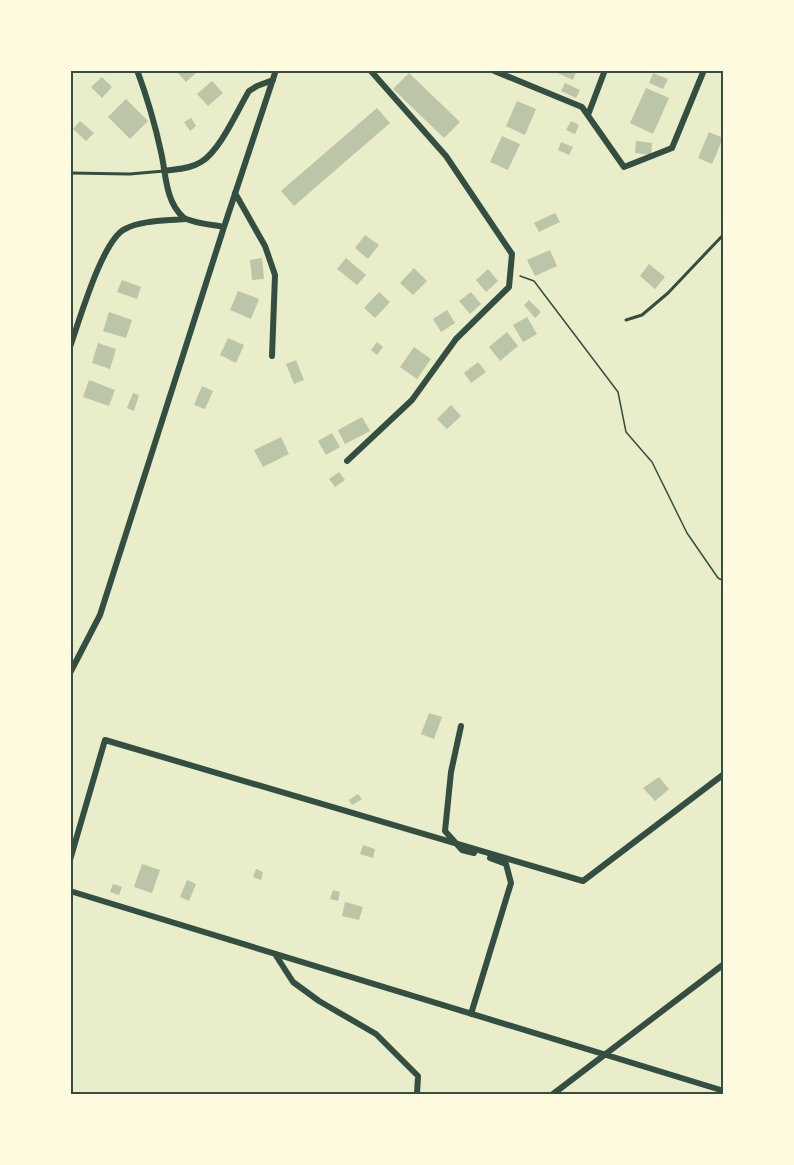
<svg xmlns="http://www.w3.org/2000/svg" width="794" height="1165" viewBox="0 0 794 1165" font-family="Arial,sans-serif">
<rect width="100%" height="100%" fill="#e9edc9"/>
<path fill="#bcc5a7" d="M 182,70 L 199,70 L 186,82 L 178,73 Z
M 551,70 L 577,70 L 573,80 Z
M 409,73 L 460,122 L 444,138 L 393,89 Z
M 653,73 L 668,79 L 663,89 L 649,83 Z
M 102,77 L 112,87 L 102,98 L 91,87 Z
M 212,81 L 223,93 L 208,106 L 197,94 Z
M 565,83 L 580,90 L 576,98 L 561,91 Z
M 646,88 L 669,98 L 653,134 L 630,123 Z
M 126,99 L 148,121 L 130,139 L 108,117 Z
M 517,101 L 536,109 L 525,135 L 506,126 Z
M 377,108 L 390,123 L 294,206 L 281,191 Z
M 191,118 L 196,126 L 190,131 L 184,122 Z
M 80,121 L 94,133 L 86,141 L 73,129 Z
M 571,121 L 579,125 L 575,134 L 566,130 Z
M 709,132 L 723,138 L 712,164 L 698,158 Z
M 502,136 L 520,144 L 508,170 L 490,162 Z
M 636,141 L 652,143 L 651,155 L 635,153 Z
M 561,142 L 573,147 L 569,155 L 558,150 Z
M 555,213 L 560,222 L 539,232 L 534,223 Z
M 365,235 L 379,245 L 368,259 L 355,248 Z
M 550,250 L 557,266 L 535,276 L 527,260 Z
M 262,258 L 264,279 L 252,280 L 250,260 Z
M 346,258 L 366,275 L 357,285 L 337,269 Z
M 649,264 L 665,277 L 655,289 L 640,276 Z
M 414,268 L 427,281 L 413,295 L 400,283 Z
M 488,269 L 498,281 L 486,292 L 476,280 Z
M 122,280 L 141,287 L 137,299 L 117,292 Z
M 238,291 L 259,299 L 251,319 L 230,310 Z
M 379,292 L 390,302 L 375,318 L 364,308 Z
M 471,292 L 481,304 L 470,314 L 459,301 Z
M 529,300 L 541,312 L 535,318 L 524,305 Z
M 447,310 L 455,323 L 441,332 L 433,319 Z
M 109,312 L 132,320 L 126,338 L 103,331 Z
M 527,317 L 537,334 L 523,342 L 513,325 Z
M 507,332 L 518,346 L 500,361 L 489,347 Z
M 228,338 L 244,345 L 236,363 L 220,355 Z
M 377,342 L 383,347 L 377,355 L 371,350 Z
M 98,343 L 116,349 L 110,369 L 92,363 Z
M 414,347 L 431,359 L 417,379 L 400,367 Z
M 296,360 L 304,380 L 294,384 L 286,364 Z
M 478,362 L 486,372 L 471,383 L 464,373 Z
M 89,380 L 115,390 L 109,406 L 83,397 Z
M 202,386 L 213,391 L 205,409 L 194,405 Z
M 133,393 L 139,395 L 134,411 L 127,408 Z
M 451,405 L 461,416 L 447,429 L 437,419 Z
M 362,417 L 370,431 L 345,444 L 338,430 Z
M 332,433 L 340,447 L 326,455 L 318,441 Z
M 281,437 L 289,454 L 263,467 L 254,450 Z
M 339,472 L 345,480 L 335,487 L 329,479 Z
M 429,713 L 442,717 L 434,739 L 421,734 Z
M 659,777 L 669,789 L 655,801 L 643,788 Z
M 358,794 L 362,799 L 352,805 L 349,800 Z
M 363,845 L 375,849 L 373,858 L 360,854 Z
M 142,864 L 160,870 L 152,893 L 134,887 Z
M 256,869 L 263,872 L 261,880 L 253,877 Z
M 187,880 L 196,884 L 189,901 L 180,897 Z
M 113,884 L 122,887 L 119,895 L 110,892 Z
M 333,890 L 340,892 L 338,901 L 330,899 Z
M 345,902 L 363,907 L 359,920 L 342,916 Z"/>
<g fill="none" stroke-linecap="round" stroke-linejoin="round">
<path stroke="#344e41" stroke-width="1.5" d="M 520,276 L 534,281 L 618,392 L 626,432 L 652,462 L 687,533 L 718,578 L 724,581"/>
<path stroke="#344e41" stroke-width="3" d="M 70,173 L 130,174 L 164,171
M 626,320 L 642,315 L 668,293 L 724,234"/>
<path stroke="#344e41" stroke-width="6" d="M 137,70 C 147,97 155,124 161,152 C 166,173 165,201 183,217 C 190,223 215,225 224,227
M 492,70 L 582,107 L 624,167 L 672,148 L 704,70
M 588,115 L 605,70
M 164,171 C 176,169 190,169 201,162 C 220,151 237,111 249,91 L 257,86 L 273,80
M 235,193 L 265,246 L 275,275 L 272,356
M 70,347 C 79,322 102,240 125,229 C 142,220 166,221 185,219
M 347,461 L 412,400 L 456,339 L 509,287 L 512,254 L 446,156 L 370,70
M 70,673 L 100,615 L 224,227 L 276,70
M 461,726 L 451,772 L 445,831 L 462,850 L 474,853
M 70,860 L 105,740 L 583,881 L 724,774
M 70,891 L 724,1091
M 275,954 L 293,982 L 319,1001 L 376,1034 L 418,1076 L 417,1094
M 471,1014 L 511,883 L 506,864 L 490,858
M 553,1094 L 724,964"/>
</g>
<rect width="794" height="1165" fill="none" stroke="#fefae0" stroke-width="144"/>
<rect x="72" y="72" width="650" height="1021" fill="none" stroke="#344e41" stroke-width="2"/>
</svg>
